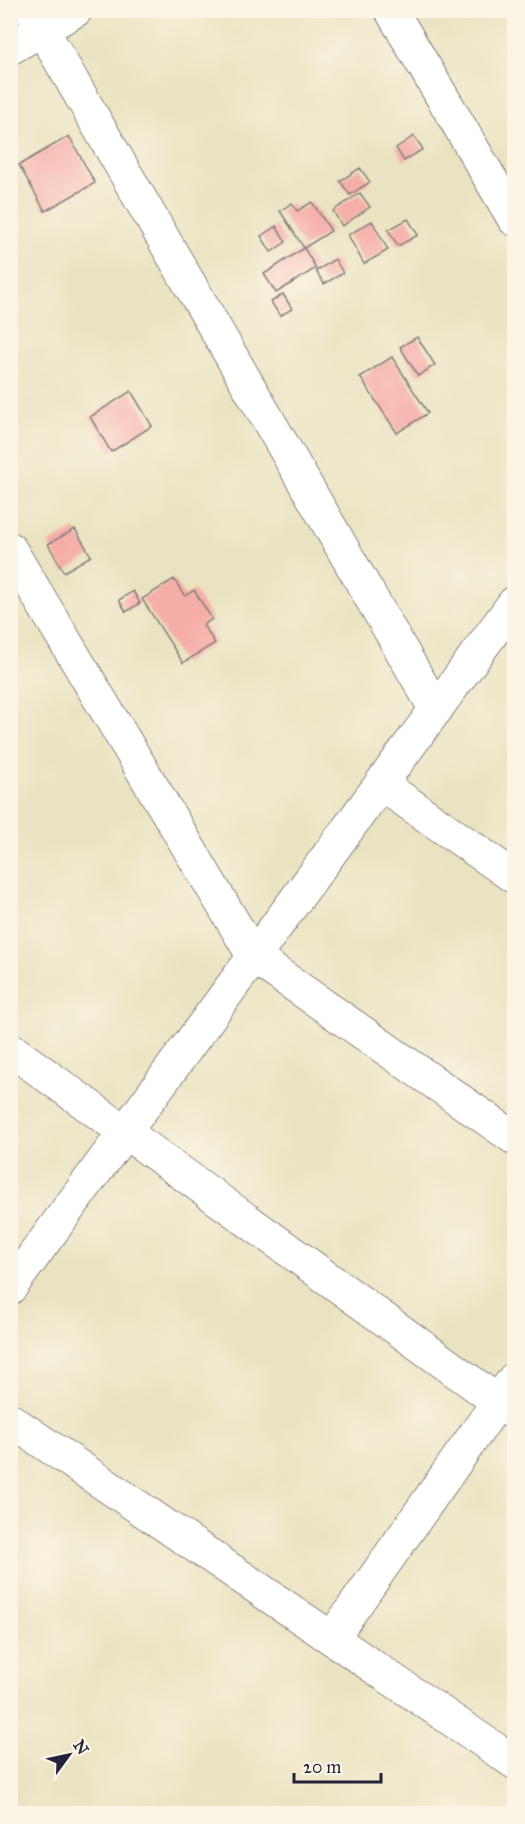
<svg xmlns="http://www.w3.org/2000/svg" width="525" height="1824" viewBox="0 0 525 1824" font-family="'IM FELL Great Primer',serif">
<rect width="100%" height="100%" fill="#fcf5e5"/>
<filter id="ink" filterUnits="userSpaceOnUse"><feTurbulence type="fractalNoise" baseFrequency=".0167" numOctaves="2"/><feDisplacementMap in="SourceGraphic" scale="12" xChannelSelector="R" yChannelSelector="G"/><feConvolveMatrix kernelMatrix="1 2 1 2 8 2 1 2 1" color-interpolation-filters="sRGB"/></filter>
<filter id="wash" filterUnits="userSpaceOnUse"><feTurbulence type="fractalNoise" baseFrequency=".008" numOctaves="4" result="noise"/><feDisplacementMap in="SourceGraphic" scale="24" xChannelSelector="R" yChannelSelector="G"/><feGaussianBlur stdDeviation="1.35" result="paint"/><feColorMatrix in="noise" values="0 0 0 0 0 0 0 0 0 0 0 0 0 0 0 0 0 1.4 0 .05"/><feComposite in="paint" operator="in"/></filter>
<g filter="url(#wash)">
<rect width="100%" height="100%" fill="#eae3c1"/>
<g id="blocks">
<path fill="#f5ada8" d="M 69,136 L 95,183 L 45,211 L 19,165 Z
M 414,136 L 423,149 L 404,161 L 396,148 Z
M 360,168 L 370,182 L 350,195 L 340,181 Z
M 360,193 L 370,207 L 342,226 L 333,211 Z
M 312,202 L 331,231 L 304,248 L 280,211 L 292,203 L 297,211 Z
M 408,219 L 418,235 L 398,246 L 388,230 Z
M 372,221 L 388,250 L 364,264 L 348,235 Z
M 276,226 L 286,242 L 271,252 L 261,236 Z
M 304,248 L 316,268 L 276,293 L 264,274 Z
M 335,259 L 343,273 L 324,284 L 316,271 Z
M 283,294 L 292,309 L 280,316 L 271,302 Z
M 417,337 L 435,365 L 418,376 L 400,347 Z
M 392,357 L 428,413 L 397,433 L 360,377 Z
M 131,391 L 152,426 L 111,452 L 90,417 Z
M 75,529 L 91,556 L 64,572 L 48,544 Z
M 174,579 L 185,596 L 194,590 L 212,619 L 203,625 L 215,643 L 183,663 L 142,599 Z
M 133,591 L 140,603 L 126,612 L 119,600 Z"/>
</g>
</g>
<g filter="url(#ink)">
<use href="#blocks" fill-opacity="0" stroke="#86827e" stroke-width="1.5"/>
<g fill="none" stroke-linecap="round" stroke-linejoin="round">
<g stroke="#86827e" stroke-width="35">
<path id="street" d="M 31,10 L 436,710
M 391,10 L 514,219
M 10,48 L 76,10
M 10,549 L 254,957 L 514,1138
M 381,784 L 514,877
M 10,1049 L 514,1413
M 10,1288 L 514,603
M 10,1420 L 514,1762
M 332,1638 L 514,1379"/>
</g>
<use href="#street" stroke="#fff" stroke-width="33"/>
</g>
</g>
<rect width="525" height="1824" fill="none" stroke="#fcf5e5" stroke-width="36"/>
<g transform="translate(69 1755) rotate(57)" stroke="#fcf5e5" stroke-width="4.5" paint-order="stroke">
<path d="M0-4.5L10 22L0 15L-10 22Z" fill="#22223b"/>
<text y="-9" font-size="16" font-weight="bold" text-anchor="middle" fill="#22223b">N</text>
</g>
<path d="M294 1773v9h87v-9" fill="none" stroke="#22223b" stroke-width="3"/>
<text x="303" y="1773" font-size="18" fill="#22223b" stroke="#fcf5e5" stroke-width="4.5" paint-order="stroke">20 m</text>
</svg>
